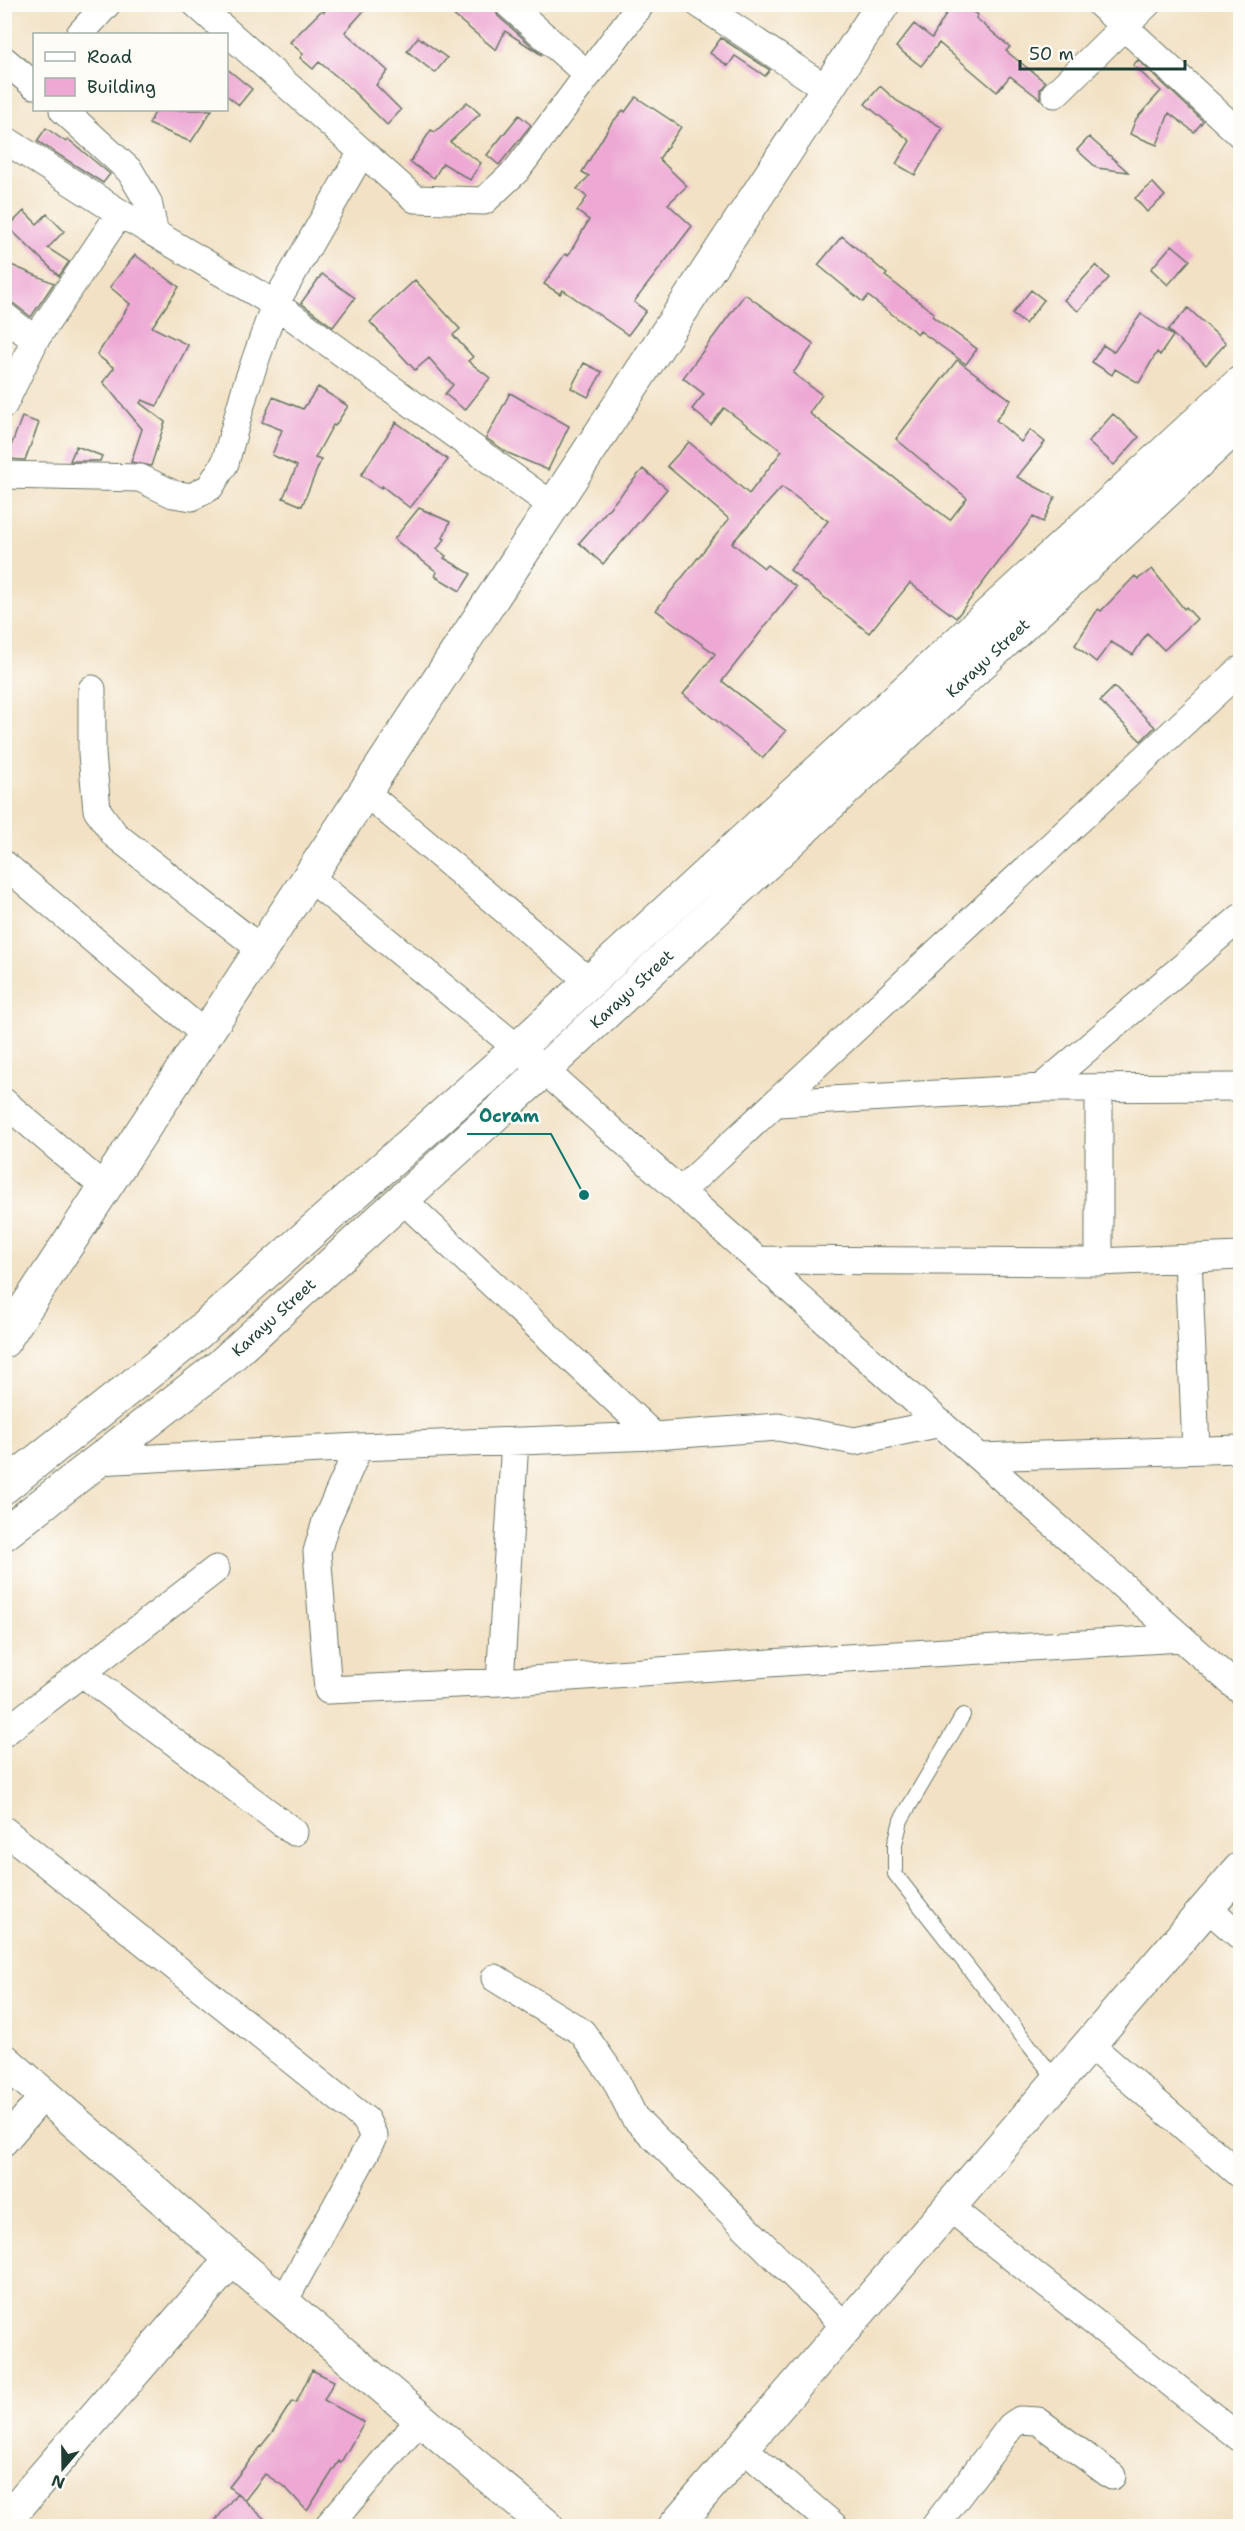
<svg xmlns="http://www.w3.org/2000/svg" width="1245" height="2531" viewBox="0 0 1245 2531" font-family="'Shantell Sans',sans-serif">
<rect width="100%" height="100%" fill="#fdfcf7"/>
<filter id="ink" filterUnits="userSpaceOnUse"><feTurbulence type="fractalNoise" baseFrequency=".0167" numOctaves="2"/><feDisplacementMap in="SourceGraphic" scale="12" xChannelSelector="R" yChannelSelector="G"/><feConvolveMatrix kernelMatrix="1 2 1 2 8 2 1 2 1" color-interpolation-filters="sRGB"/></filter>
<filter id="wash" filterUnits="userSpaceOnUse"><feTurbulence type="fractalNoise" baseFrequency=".008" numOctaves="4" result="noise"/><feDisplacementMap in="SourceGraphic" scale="24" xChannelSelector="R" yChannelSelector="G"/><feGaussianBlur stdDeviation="1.35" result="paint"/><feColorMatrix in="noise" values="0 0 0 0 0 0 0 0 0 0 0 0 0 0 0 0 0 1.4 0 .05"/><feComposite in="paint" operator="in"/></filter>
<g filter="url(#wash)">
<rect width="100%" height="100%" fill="#f2e1c4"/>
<g id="blocks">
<path fill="#eda9d4" d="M 331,4 L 370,4 L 345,32 L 388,71 L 376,85 L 401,110 L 387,125 L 347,85 L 319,62 L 313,69 L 300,58 L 303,54 L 290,42 L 322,10 L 324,12 Z
M 440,4 L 493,4 L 498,16 L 542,55 L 505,31 L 496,50 Z
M 952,4 L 960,4 L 978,15 L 976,18 L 1010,47 L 1006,51 L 1045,82 L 1040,89 L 1040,99 L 1010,76 L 997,92 L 939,43 L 921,66 L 896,47 L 914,24 L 932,38 Z
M 418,37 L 447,58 L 435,73 L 407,51 Z
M 721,38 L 770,70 L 765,76 L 735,56 L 728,66 L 710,53 Z
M 1138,60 L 1203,121 L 1194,132 L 1169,113 L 1157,145 L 1130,134 L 1136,119 L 1161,91 L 1133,65 Z
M 226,68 L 252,89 L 239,105 L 226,95 Z
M 880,86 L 897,101 L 943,128 L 915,175 L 896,164 L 910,141 L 865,104 Z
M 636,97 L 681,127 L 659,159 L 687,186 L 668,204 L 692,226 L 634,302 L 646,311 L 628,335 L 563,290 L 560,294 L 544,284 L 565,254 L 568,256 L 589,220 L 577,211 L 587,197 L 577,189 L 589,176 L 582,172 L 611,124 L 623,110 L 625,112 Z
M 467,102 L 480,114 L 450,142 L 481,163 L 470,180 L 443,163 L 434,178 L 410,162 L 431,130 L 435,132 Z
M 156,110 L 212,110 L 191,142 L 149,124 Z
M 519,115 L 531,125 L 499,165 L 487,155 Z
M 46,128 L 66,142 L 68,139 L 110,174 L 103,183 L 37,141 Z
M 1089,137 L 1128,172 L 1097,168 L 1077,150 Z
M 1153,183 L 1165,196 L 1147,212 L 1135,198 Z
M 24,211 L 37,224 L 47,214 L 64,231 L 48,248 L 69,262 L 59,276 L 8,227 Z
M 842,236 L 887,274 L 885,276 L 934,313 L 932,316 L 977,349 L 966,364 L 920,331 L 918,334 L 868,296 L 863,302 L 818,265 Z
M 1172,245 L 1190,260 L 1168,285 L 1151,269 Z
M 135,255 L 179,287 L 152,327 L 188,345 L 157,406 L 142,400 L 140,403 L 165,422 L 151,466 L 131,462 L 142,429 L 103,382 L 114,368 L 97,355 L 130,304 L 110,287 Z
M 4,262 L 54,283 L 31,317 L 14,304 L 4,301 Z
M 1096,265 L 1109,278 L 1078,311 L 1064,300 Z
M 322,274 L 355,298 L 333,327 L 301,303 Z
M 415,280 L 460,329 L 453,335 L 473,357 L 468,361 L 490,378 L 465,410 L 445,394 L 453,385 L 429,358 L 415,370 L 370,322 Z
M 1031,290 L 1044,300 L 1025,324 L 1012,314 Z
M 745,294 L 814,344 L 793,373 L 822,395 L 809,413 L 950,520 L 967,498 L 896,439 L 957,360 L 1011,400 L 996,420 L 1021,442 L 1030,430 L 1045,442 L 1017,477 L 1055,497 L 1043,522 L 1033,517 L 956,618 L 910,583 L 869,633 L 790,570 L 828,521 L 782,487 L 732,543 L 764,568 L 767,565 L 796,587 L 722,681 L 786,731 L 763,758 L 683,694 L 715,654 L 656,610 L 729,519 L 667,466 L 689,442 L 749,494 L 782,451 L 724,408 L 711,425 L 692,409 L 704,394 L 683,378 Z
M 1188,308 L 1226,343 L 1206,365 L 1168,330 Z
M 1141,314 L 1173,336 L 1160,355 L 1157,352 L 1139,383 L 1115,369 L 1112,375 L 1092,362 L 1103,345 L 1114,352 Z
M 584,363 L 602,372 L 588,397 L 571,388 Z
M 318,387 L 348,406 L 335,426 L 333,425 L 315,458 L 321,460 L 302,506 L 283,498 L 297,466 L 272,455 L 282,430 L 262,422 L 273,397 L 303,409 Z
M 510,393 L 569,426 L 548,470 L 508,453 L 486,438 Z
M 1113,414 L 1139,437 L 1114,465 L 1088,442 Z
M 22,417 L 39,423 L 25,460 L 6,459 Z
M 396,422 L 448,460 L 410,508 L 382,486 L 381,488 L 361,475 Z
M 76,446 L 102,456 L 100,461 L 70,461 Z
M 643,469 L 667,489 L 603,564 L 579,543 Z
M 419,508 L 450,522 L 443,538 L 445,539 L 437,549 L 446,556 L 444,558 L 471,574 L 460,591 L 435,576 L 437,572 L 394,539 Z
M 1152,569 L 1184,609 L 1186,607 L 1197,619 L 1164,650 L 1147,633 L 1133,655 L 1111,642 L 1096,662 L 1075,645 L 1098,609 L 1101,611 L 1135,576 L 1138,579 Z
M 1114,687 L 1155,727 L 1141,741 L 1100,701 Z
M 312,2370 L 334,2381 L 324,2400 L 364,2422 L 341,2462 L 339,2461 L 307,2511 L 286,2488 L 265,2474 L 245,2500 L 229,2487 L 273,2431 L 292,2401 L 296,2403 Z
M 237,2493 L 272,2526 L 211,2526 Z"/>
</g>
</g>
<g filter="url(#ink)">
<use href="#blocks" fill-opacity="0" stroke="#697666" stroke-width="1.5"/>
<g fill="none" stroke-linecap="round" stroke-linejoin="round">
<g stroke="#697666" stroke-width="16">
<path id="service" d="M 963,1715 L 901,1820 L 895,1844 L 895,1874 L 1057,2081"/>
</g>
<g stroke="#697666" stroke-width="29">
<path id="minor" d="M 196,4 L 415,199 L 484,201 L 516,171 L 641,4
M 508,4 L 588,75
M 699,4 L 827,89
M 1100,4 L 1240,134
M 80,34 L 107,4
M 4,60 L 34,85
M 1055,94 L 1147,4
M 63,110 L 130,171 L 148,202 L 155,234
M 4,139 L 120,213 L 275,304 L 553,506
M 4,316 L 35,340
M 4,404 L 35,340 L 120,213
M 4,475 L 140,478 L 173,494 L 192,497 L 210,487 L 225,463 L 246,387 L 275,304 L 362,152
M 92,689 L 92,754 L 97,810 L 115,835 L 262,950
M 365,792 L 590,982
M 4,864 L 206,1035
M 309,877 L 544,1070 L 1240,1690
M 1041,1088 L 1240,918
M 1099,1089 L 1099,1262
M 4,1102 L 105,1188
M 778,1103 L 1041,1088 L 1240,1087
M 681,1191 L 1240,670
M 401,1198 L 654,1436
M 1188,1258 L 1196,1450
M 758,1260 L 1099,1262 L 1240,1256
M 359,1447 L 326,1521 L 317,1552 L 328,1690 L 500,1682 L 813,1660 L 1182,1638
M 979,1457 L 1240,1449
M 98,1461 L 359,1447 L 654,1436 L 778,1427 L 855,1441 L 941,1423
M 82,1673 L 294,1832
M 500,1682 L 515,1441
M 4,1733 L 216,1569
M 4,1830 L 366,2120 L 374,2137 L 283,2303
M 1208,1908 L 1240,1936
M 495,1978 L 582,2032 L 615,2079 L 634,2117 L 847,2328
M 1091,2046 L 1240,2175
M 4,2142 L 45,2094
M 950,2208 L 1240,2438
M 743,2448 L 834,2526
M 328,2526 L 420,2419
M 935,2526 L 1011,2426 L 1020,2420 L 1038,2421 L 1112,2476"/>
</g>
<g stroke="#697666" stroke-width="35">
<path id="tertiary" d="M 4,1341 L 883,4
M 4,2060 L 232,2259 L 547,2526
M 4,2522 L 232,2259
M 675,2526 L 1240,1869"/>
</g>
<g stroke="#697666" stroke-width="35">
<g id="secondary">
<path d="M 4,1487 L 191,1339 L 518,1048 L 1240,383"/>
<path id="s1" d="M 4,1534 L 221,1365 L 544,1070 L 1240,423"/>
</g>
</g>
<use href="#service" stroke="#fff" stroke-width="14"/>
<use href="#minor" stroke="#fff" stroke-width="27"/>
<use href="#tertiary" stroke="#fff" stroke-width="33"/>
<use href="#secondary" stroke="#fff" stroke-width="33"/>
</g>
</g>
<g text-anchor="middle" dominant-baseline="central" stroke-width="5" stroke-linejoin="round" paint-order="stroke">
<g font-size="16" fill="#1f3d34" stroke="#fdfcf7">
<text stroke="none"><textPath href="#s1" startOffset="1318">Karayu Street</textPath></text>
<text stroke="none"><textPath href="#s1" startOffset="832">Karayu Street</textPath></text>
<text stroke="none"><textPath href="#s1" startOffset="346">Karayu Street</textPath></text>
</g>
</g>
<path fill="none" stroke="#0f766e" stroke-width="2" d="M584 1195L551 1134H467"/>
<circle fill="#0f766e" stroke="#fdfcf7" stroke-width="2" cx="584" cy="1195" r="6"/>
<g font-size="18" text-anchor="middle" font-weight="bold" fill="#0f766e" stroke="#fdfcf7" stroke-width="5" stroke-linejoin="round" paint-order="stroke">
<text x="509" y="1122">Ocram</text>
</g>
<rect width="1245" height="2531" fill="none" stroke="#fdfcf7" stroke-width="24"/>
<rect x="33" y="33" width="195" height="78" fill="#fdfcf7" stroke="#a4b0a9" stroke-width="1.5"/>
<rect x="45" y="52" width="30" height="9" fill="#ffffff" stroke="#a4b0a9" stroke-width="1.5"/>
<text x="87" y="63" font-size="18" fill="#1f3d34">Road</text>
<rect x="45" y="78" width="30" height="18" fill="#eda9d4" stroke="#a4b0a9" stroke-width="1.5"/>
<text x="87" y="93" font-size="18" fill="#1f3d34">Building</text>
<g transform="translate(63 2468) rotate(200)" stroke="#fdfcf7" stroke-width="4.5" paint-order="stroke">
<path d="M0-4.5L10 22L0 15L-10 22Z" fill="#1f3d34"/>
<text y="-9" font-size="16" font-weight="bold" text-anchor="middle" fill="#1f3d34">N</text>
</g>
<path d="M1020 60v9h165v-9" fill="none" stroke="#1f3d34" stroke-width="3"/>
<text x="1029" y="60" font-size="18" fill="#1f3d34" stroke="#fdfcf7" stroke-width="4.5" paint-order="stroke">50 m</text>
</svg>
